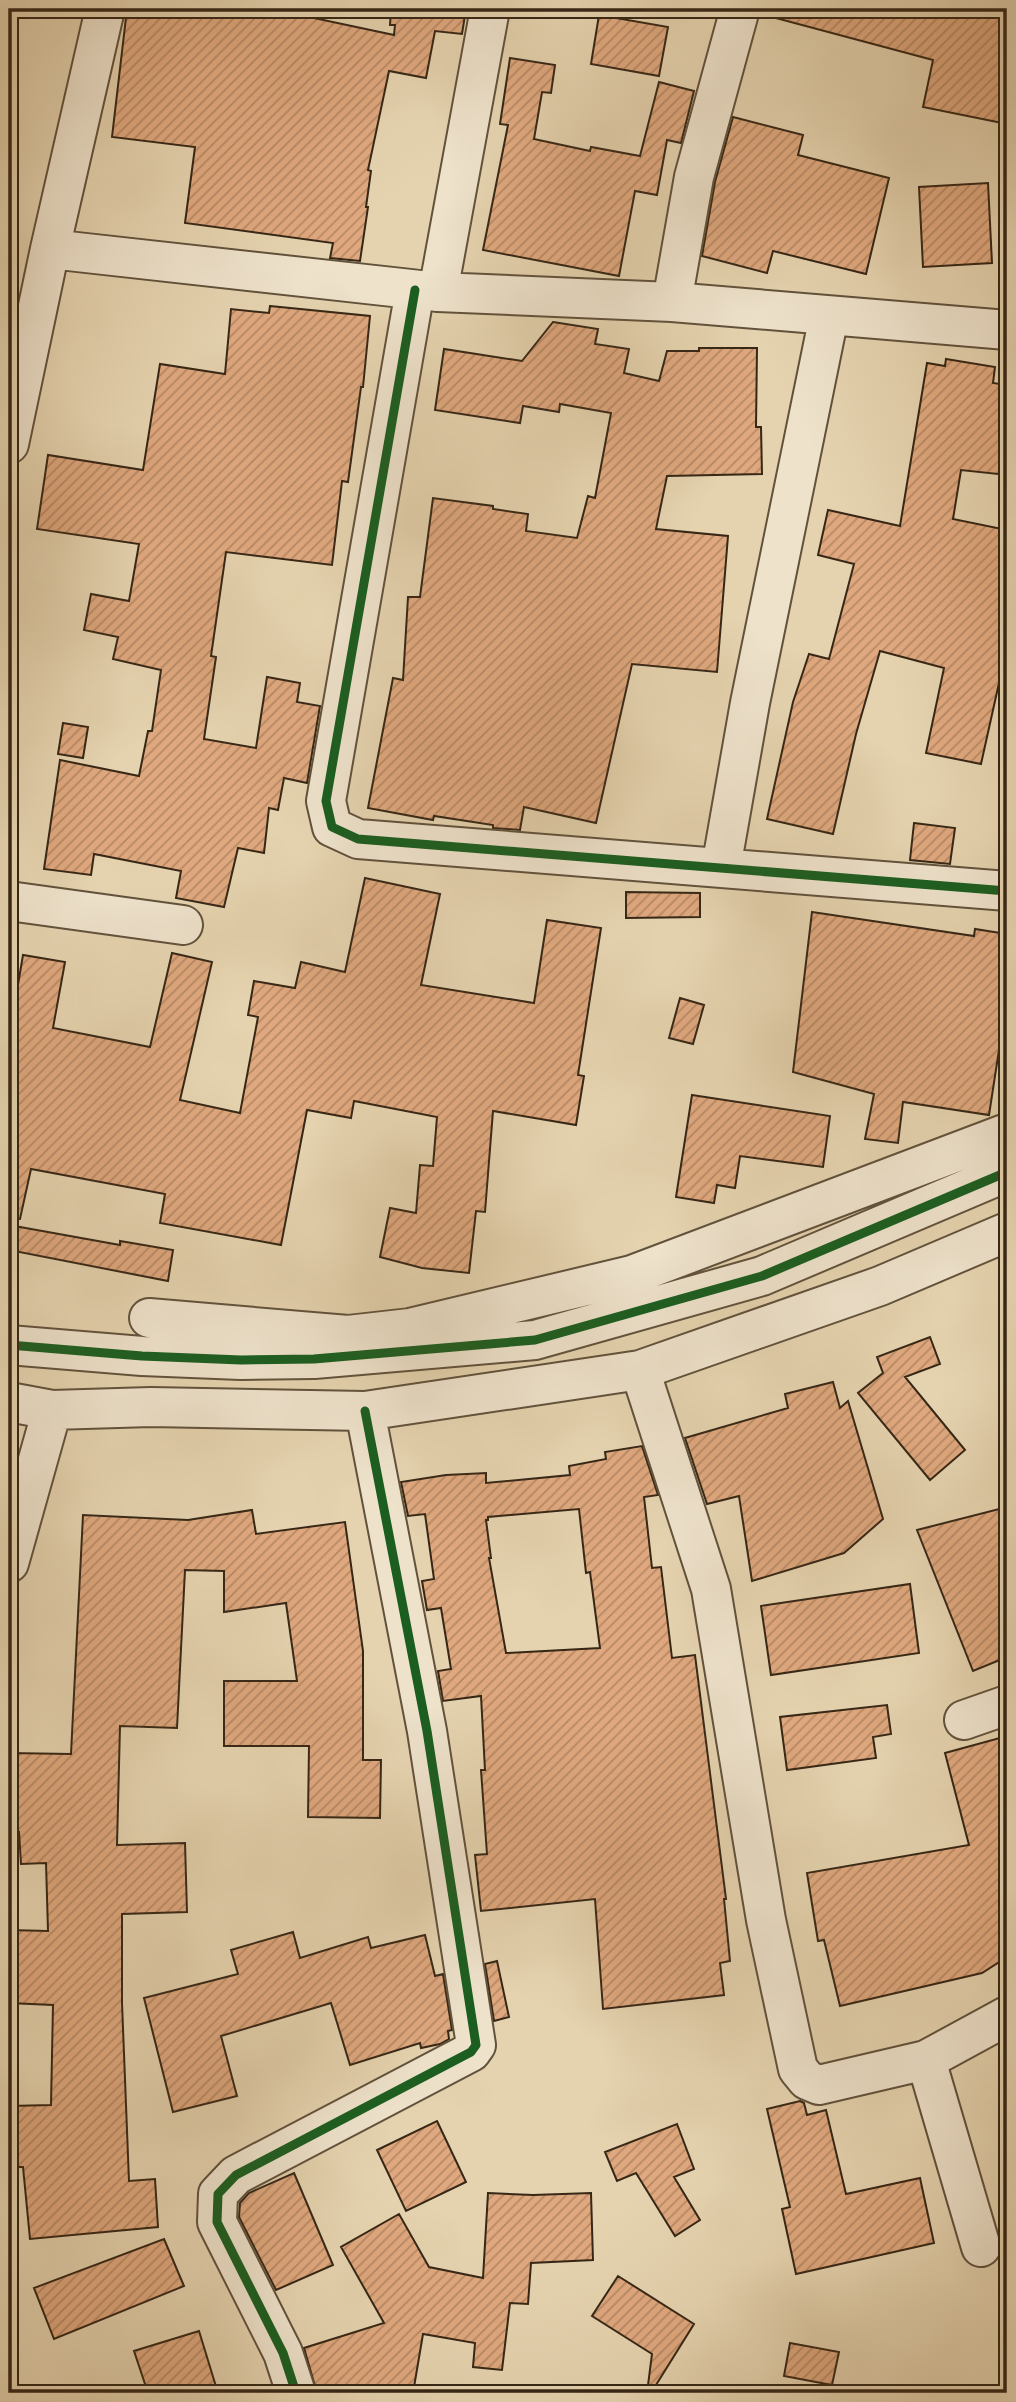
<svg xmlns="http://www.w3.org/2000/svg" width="1016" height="2402" viewBox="0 0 1016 2402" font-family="'IM FELL French Canon',serif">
<defs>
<pattern id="building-hatch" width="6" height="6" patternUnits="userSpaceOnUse" patternTransform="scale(1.75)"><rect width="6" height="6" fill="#e0a87e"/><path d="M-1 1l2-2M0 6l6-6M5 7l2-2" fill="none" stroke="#b68966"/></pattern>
</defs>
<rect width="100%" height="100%" fill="#e5d3af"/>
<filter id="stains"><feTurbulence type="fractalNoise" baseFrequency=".00286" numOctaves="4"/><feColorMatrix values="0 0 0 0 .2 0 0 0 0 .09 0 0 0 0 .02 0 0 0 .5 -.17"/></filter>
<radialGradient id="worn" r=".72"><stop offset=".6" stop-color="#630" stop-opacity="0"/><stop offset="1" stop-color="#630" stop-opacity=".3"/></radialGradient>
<path fill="url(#building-hatch)" stroke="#362716" stroke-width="2" fill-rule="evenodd" d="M 127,9 L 296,9 L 295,14 L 394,35 L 395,25 L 390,25 L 391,9 L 466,9 L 462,34 L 435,31 L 426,78 L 389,71 L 368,170 L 371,171 L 366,207 L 368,207 L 360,261 L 330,258 L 333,243 L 185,223 L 195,147 L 112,137 Z
M 773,9 L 1007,9 L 1007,124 L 923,107 L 933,60 L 772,17 Z
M 599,15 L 668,27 L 659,76 L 591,64 Z
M 510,58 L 555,65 L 551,93 L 542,92 L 534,139 L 590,151 L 591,147 L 640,156 L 659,82 L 694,91 L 681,143 L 667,140 L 657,195 L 635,191 L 619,276 L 483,250 L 508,125 L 500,124 Z
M 733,117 L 803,135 L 798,155 L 889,178 L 866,274 L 773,251 L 767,273 L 702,256 L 715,182 Z
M 988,183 L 992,263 L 923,267 L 919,187 Z
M 270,306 L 370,316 L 363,387 L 361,387 L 348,482 L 342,481 L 332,565 L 226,552 L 211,656 L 216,657 L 204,739 L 256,748 L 267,677 L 300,683 L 297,702 L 320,706 L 307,783 L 284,778 L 278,810 L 269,808 L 264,853 L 238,848 L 224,907 L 176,898 L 181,871 L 94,854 L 91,875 L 44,869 L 60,760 L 139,776 L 148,731 L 152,731 L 161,670 L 113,659 L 118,637 L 84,630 L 91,594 L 129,601 L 139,544 L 37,529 L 48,455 L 143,470 L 160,364 L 225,374 L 231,309 L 269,313 Z
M 553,322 L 598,329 L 595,344 L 629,349 L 624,373 L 659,381 L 667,351 L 699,351 L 699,348 L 757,348 L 756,427 L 761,427 L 762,474 L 667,476 L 656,529 L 728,536 L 717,672 L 632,664 L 596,823 L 524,807 L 520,830 L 493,828 L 493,825 L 434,816 L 433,820 L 368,808 L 393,678 L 403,680 L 408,597 L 420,597 L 433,498 L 493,506 L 493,509 L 528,514 L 526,531 L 577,538 L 588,496 L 595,498 L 611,413 L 560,404 L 559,412 L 523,406 L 520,423 L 435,410 L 444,349 L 522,361 Z
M 946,359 L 995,367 L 993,383 L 1007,385 L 1007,475 L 961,470 L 953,519 L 1007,530 L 1007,685 L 999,683 L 981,764 L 926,753 L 944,668 L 880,651 L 856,734 L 833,834 L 767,819 L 793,702 L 809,654 L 829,659 L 854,564 L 818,555 L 828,510 L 900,526 L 927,363 L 945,366 Z
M 63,723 L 88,727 L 83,758 L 58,754 Z
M 914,823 L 955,828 L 950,864 L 910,860 Z
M 365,878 L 440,894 L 421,985 L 534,1003 L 547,920 L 601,928 L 578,1075 L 584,1076 L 576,1125 L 493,1111 L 485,1212 L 476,1211 L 469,1273 L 422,1268 L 380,1257 L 390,1208 L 416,1213 L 420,1165 L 433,1166 L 437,1117 L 354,1101 L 351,1118 L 307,1110 L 281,1245 L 160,1223 L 165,1194 L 31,1169 L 20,1219 L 9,1218 L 9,1038 L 23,955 L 65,962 L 53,1028 L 150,1047 L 172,953 L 212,962 L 180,1100 L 240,1113 L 258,1017 L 248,1015 L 254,981 L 295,988 L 301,962 L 345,972 Z
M 626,892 L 700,893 L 700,917 L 626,918 Z
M 812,912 L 974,936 L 975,929 L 1007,934 L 1007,1012 L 1004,1037 L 1001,1037 L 989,1115 L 903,1102 L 898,1143 L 865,1139 L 874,1094 L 793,1072 Z
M 680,998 L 704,1005 L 693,1044 L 669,1038 Z
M 692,1095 L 830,1116 L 823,1167 L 740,1156 L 735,1188 L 717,1185 L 714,1203 L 676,1197 Z
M 9,1225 L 120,1245 L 120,1241 L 173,1250 L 168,1281 L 9,1250 Z
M 930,1337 L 940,1364 L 905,1377 L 965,1450 L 930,1480 L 858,1393 L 883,1373 L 877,1357 Z
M 833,1382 L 840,1408 L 848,1401 L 883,1519 L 844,1553 L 752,1581 L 739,1496 L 707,1504 L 685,1438 L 788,1408 L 785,1394 Z
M 642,1446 L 658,1495 L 644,1497 L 652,1568 L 661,1567 L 672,1658 L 695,1655 L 726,1899 L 724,1899 L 730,1961 L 720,1963 L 724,1995 L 603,2009 L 595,1899 L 481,1911 L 475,1855 L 487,1854 L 481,1770 L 485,1770 L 481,1696 L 443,1701 L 438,1671 L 451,1669 L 441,1608 L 427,1610 L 422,1581 L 434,1579 L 425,1514 L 408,1516 L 401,1482 L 446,1475 L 486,1473 L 486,1483 L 570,1475 L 569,1466 L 606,1459 L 605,1452 ZM 579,1509 L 586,1573 L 590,1572 L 600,1648 L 506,1653 L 489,1558 L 491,1558 L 486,1520 L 488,1520 L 488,1517 Z
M 1007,1507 L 1007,1657 L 973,1671 L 917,1530 Z
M 252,1510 L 256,1534 L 345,1522 L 363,1651 L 363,1760 L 381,1760 L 380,1818 L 308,1817 L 309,1746 L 224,1746 L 224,1681 L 297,1681 L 286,1603 L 224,1612 L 224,1571 L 185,1570 L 177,1728 L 120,1726 L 117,1845 L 185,1843 L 187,1912 L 122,1914 L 122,2003 L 129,2181 L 155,2179 L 158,2227 L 30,2239 L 23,2167 L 12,2167 L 10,2106 L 51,2105 L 53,2005 L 9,2003 L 9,1930 L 48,1931 L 46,1863 L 21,1864 L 19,1832 L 9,1832 L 9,1753 L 71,1754 L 83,1515 L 188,1520 Z
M 910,1584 L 919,1653 L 771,1675 L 761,1606 Z
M 887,1705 L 891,1734 L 873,1737 L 876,1758 L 787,1770 L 780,1717 Z
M 1007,1736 L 1007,1957 L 982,1973 L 840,2006 L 824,1940 L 818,1941 L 807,1873 L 969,1845 L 945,1753 Z
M 293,1932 L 300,1958 L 368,1937 L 371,1948 L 425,1935 L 435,1976 L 443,1974 L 452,2030 L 448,2031 L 449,2039 L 440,2044 L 421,2048 L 420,2043 L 350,2065 L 331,2003 L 221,2036 L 237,2096 L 173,2112 L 144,1998 L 238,1974 L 231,1950 Z
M 497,1961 L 509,2017 L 494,2021 L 485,1964 Z
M 800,2101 L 804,2103 L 807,2115 L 826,2110 L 846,2194 L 920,2178 L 934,2243 L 796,2274 L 782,2209 L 790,2207 L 767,2109 Z
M 437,2121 L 466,2182 L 406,2211 L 377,2150 Z
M 677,2124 L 694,2169 L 674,2177 L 700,2220 L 675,2236 L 636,2173 L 617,2181 L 605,2152 Z
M 294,2173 L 333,2265 L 276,2290 L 239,2217 L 240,2203 L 249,2193 Z
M 488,2193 L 533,2195 L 591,2193 L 593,2260 L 531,2263 L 528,2304 L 510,2303 L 502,2370 L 473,2367 L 475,2343 L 423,2334 L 413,2393 L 317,2393 L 304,2348 L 384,2323 L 341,2247 L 399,2214 L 429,2267 L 483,2278 Z
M 164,2239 L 184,2286 L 54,2339 L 34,2288 Z
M 618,2276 L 694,2324 L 651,2393 L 647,2393 L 652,2354 L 592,2316 Z
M 199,2331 L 218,2393 L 148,2393 L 134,2351 Z
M 790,2343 L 839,2352 L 832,2385 L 784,2376 Z"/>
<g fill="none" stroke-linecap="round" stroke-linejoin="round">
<g stroke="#62523c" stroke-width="42">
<path id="minor" d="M 50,249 L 438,292 L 672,302 L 1007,330
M 415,290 L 326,801 L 332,827 L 358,839 L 1007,891
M 438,292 L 490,9
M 672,302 L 694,177 L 740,9
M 9,444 L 50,249 L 105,9
M 721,868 L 750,703 L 829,316
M 9,901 L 183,925
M 149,1318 L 348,1335 L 410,1328 L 632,1275 L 1007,1133
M 9,1345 L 142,1356 L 241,1360 L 314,1359 L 535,1340 L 762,1276 L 1007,1172
M 640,1370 L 711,1589 L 766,1920 L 798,2069 L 807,2080 L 819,2085 L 926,2060 L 1007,2016
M 9,1402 L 52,1410 L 151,1407 L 365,1411 L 640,1370 L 880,1286 L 1007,1232
M 9,1563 L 52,1410
M 964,1720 L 1007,1705
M 926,2060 L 981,2247
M 296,2393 L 283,2353 L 217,2222 L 218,2194 L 236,2175 L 471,2052 L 476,2045 L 427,1731 L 365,1411"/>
</g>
<use href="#minor" stroke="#eee2cb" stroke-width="38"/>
<g stroke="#eee2cb" stroke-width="13">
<path id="cycleway" d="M 415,290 L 326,801 L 332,827 L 358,839 L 1007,891
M 9,1345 L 142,1356 L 241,1360 L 314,1359 L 535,1340 L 762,1276 L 1007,1172
M 296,2393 L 283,2353 L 217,2222 L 218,2194 L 236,2175 L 471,2052 L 476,2045 L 427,1731 L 365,1411"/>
</g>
<use href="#cycleway" stroke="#1b5e20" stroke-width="9"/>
</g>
<rect width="1016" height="2402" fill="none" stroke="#e5d3af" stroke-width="35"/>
<rect x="10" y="10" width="995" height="2381" fill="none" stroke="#362716" stroke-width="3.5"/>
<rect x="18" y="18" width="981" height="2367" fill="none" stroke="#362716" stroke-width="2"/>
<rect width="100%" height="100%" filter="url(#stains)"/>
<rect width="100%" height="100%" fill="url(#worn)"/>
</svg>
